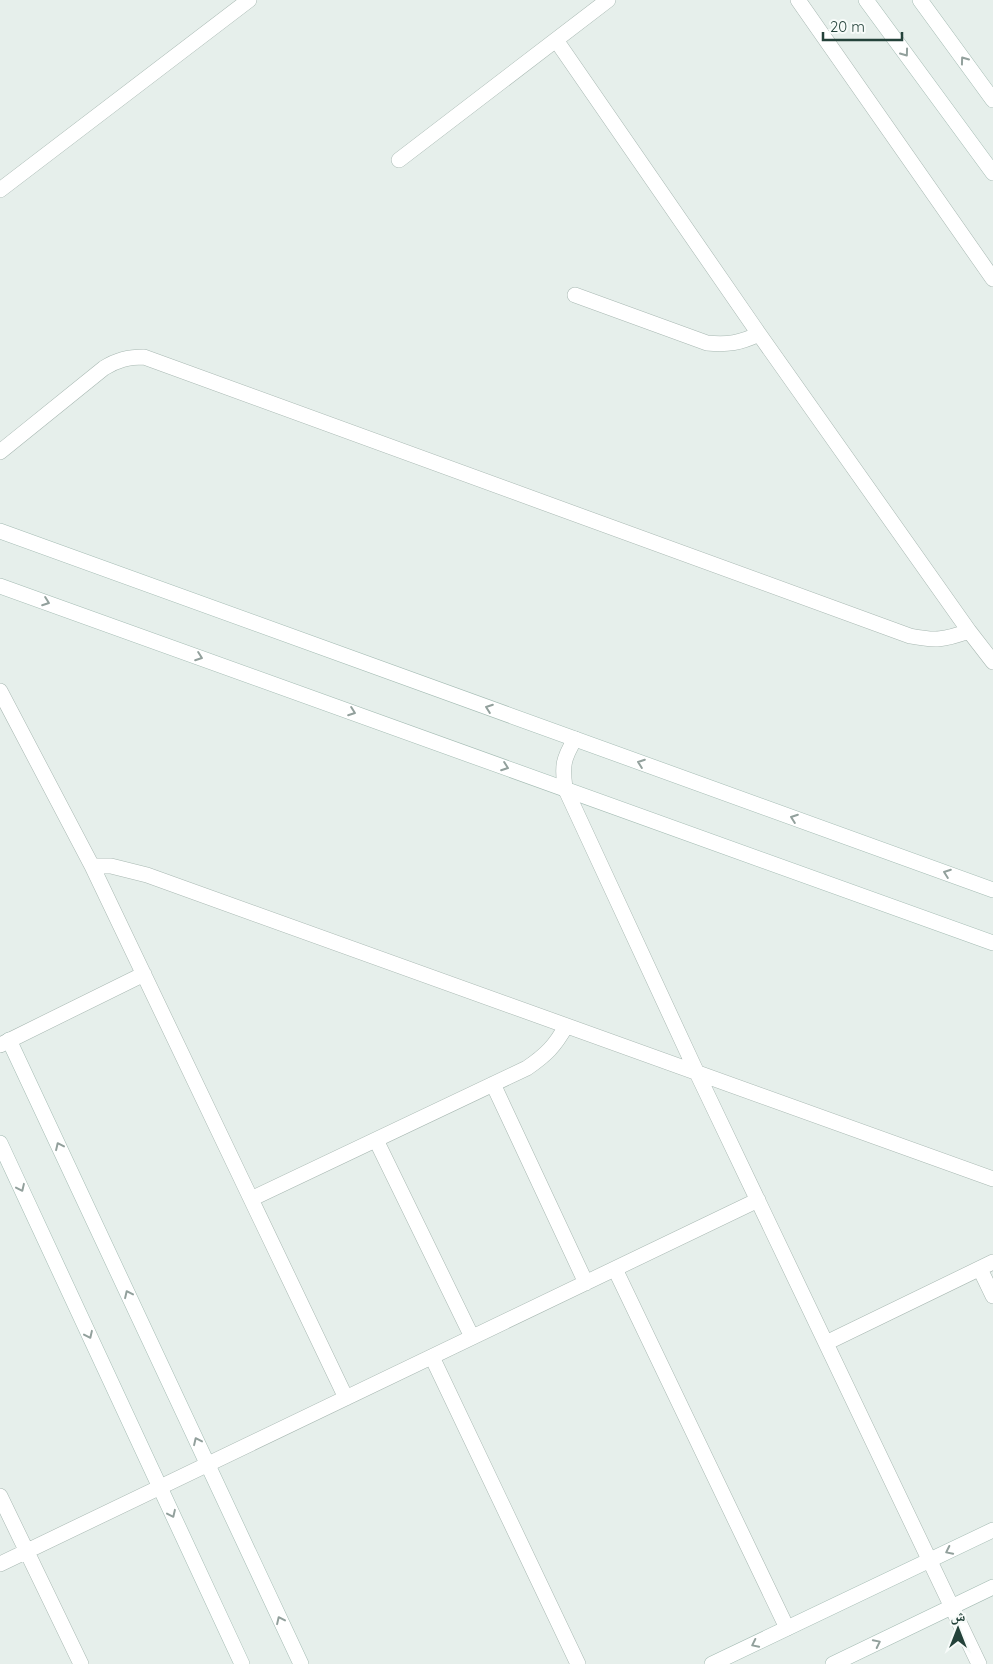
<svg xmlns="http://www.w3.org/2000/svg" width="993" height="1664" viewBox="0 0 993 1664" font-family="Quicksand,'Noto Naskh Arabic',sans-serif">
<rect width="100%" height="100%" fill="#e6efeb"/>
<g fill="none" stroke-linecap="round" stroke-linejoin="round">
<g stroke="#a8b8b2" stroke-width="16">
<path id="street" d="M 798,0 L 993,279
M 556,40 L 759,334 L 969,631 L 993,662
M 399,160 L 608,0
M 0,190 L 249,0
M 575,295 L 707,343 C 728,345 740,343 759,334
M 0,452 L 104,368 C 117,360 128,357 144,357 L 910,636 C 936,641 944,640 969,631
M 0,691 L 92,866 L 346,1398
M 575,739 C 563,759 562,766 565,788 L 697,1073 L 979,1664
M 92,866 L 111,866 L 147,875 L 993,1179
M 0,1045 L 144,974
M 493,1084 L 586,1283
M 376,1140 L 472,1337
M 251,1199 L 527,1068 C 546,1055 555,1046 566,1026
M 615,1269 L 787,1628
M 980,1269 L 993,1296
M 826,1343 L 993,1262
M 432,1357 L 578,1664
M 0,1496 L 81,1664
M 0,1564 L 758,1200"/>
</g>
<g stroke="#a4bbb3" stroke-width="16">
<path id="secondary" d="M 866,0 L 993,173
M 920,0 L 993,100
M 0,531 L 993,890
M 0,586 L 993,943
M 9,1040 L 301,1664
M 0,1143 L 242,1664
M 712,1664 L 993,1530
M 833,1664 L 993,1587"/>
</g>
<use href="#street" stroke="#fff" stroke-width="15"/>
<use href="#secondary" stroke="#fff" stroke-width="15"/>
</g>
<defs><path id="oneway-chevron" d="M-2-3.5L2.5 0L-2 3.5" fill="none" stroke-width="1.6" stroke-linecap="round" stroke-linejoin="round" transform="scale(1.25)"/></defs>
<g stroke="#92a09c">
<use href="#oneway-chevron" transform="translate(905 53) rotate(54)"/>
<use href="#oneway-chevron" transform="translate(964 60) rotate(-126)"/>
<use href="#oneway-chevron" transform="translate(46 602) rotate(20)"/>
<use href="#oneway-chevron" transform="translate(199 657) rotate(20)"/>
<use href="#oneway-chevron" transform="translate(489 708) rotate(-160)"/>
<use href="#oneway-chevron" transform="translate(352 712) rotate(20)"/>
<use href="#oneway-chevron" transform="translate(641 763) rotate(-160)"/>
<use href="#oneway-chevron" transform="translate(505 767) rotate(20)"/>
<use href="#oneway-chevron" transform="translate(794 818) rotate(-160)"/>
<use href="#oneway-chevron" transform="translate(947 873) rotate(-160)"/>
<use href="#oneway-chevron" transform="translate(59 1146) rotate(-115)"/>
<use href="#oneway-chevron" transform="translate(21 1188) rotate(65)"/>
<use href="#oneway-chevron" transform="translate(128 1294) rotate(-115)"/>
<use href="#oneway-chevron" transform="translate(89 1335) rotate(65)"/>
<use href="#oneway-chevron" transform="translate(197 1441) rotate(-115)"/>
<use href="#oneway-chevron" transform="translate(172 1514) rotate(65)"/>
<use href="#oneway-chevron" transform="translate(949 1551) rotate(154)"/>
<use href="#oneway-chevron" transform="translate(280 1620) rotate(-115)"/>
<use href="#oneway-chevron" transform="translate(877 1643) rotate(-26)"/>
<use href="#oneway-chevron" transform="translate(755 1644) rotate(154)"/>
</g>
<g transform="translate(958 1629)" stroke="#f7fbf9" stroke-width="4" paint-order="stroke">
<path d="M0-4L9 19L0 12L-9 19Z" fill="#24423a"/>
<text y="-8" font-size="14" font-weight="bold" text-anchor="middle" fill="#24423a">ش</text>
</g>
<path d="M823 32v8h79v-8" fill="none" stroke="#24423a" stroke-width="2.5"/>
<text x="830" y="32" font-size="15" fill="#24423a" stroke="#f7fbf9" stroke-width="4" paint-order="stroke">20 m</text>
</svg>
